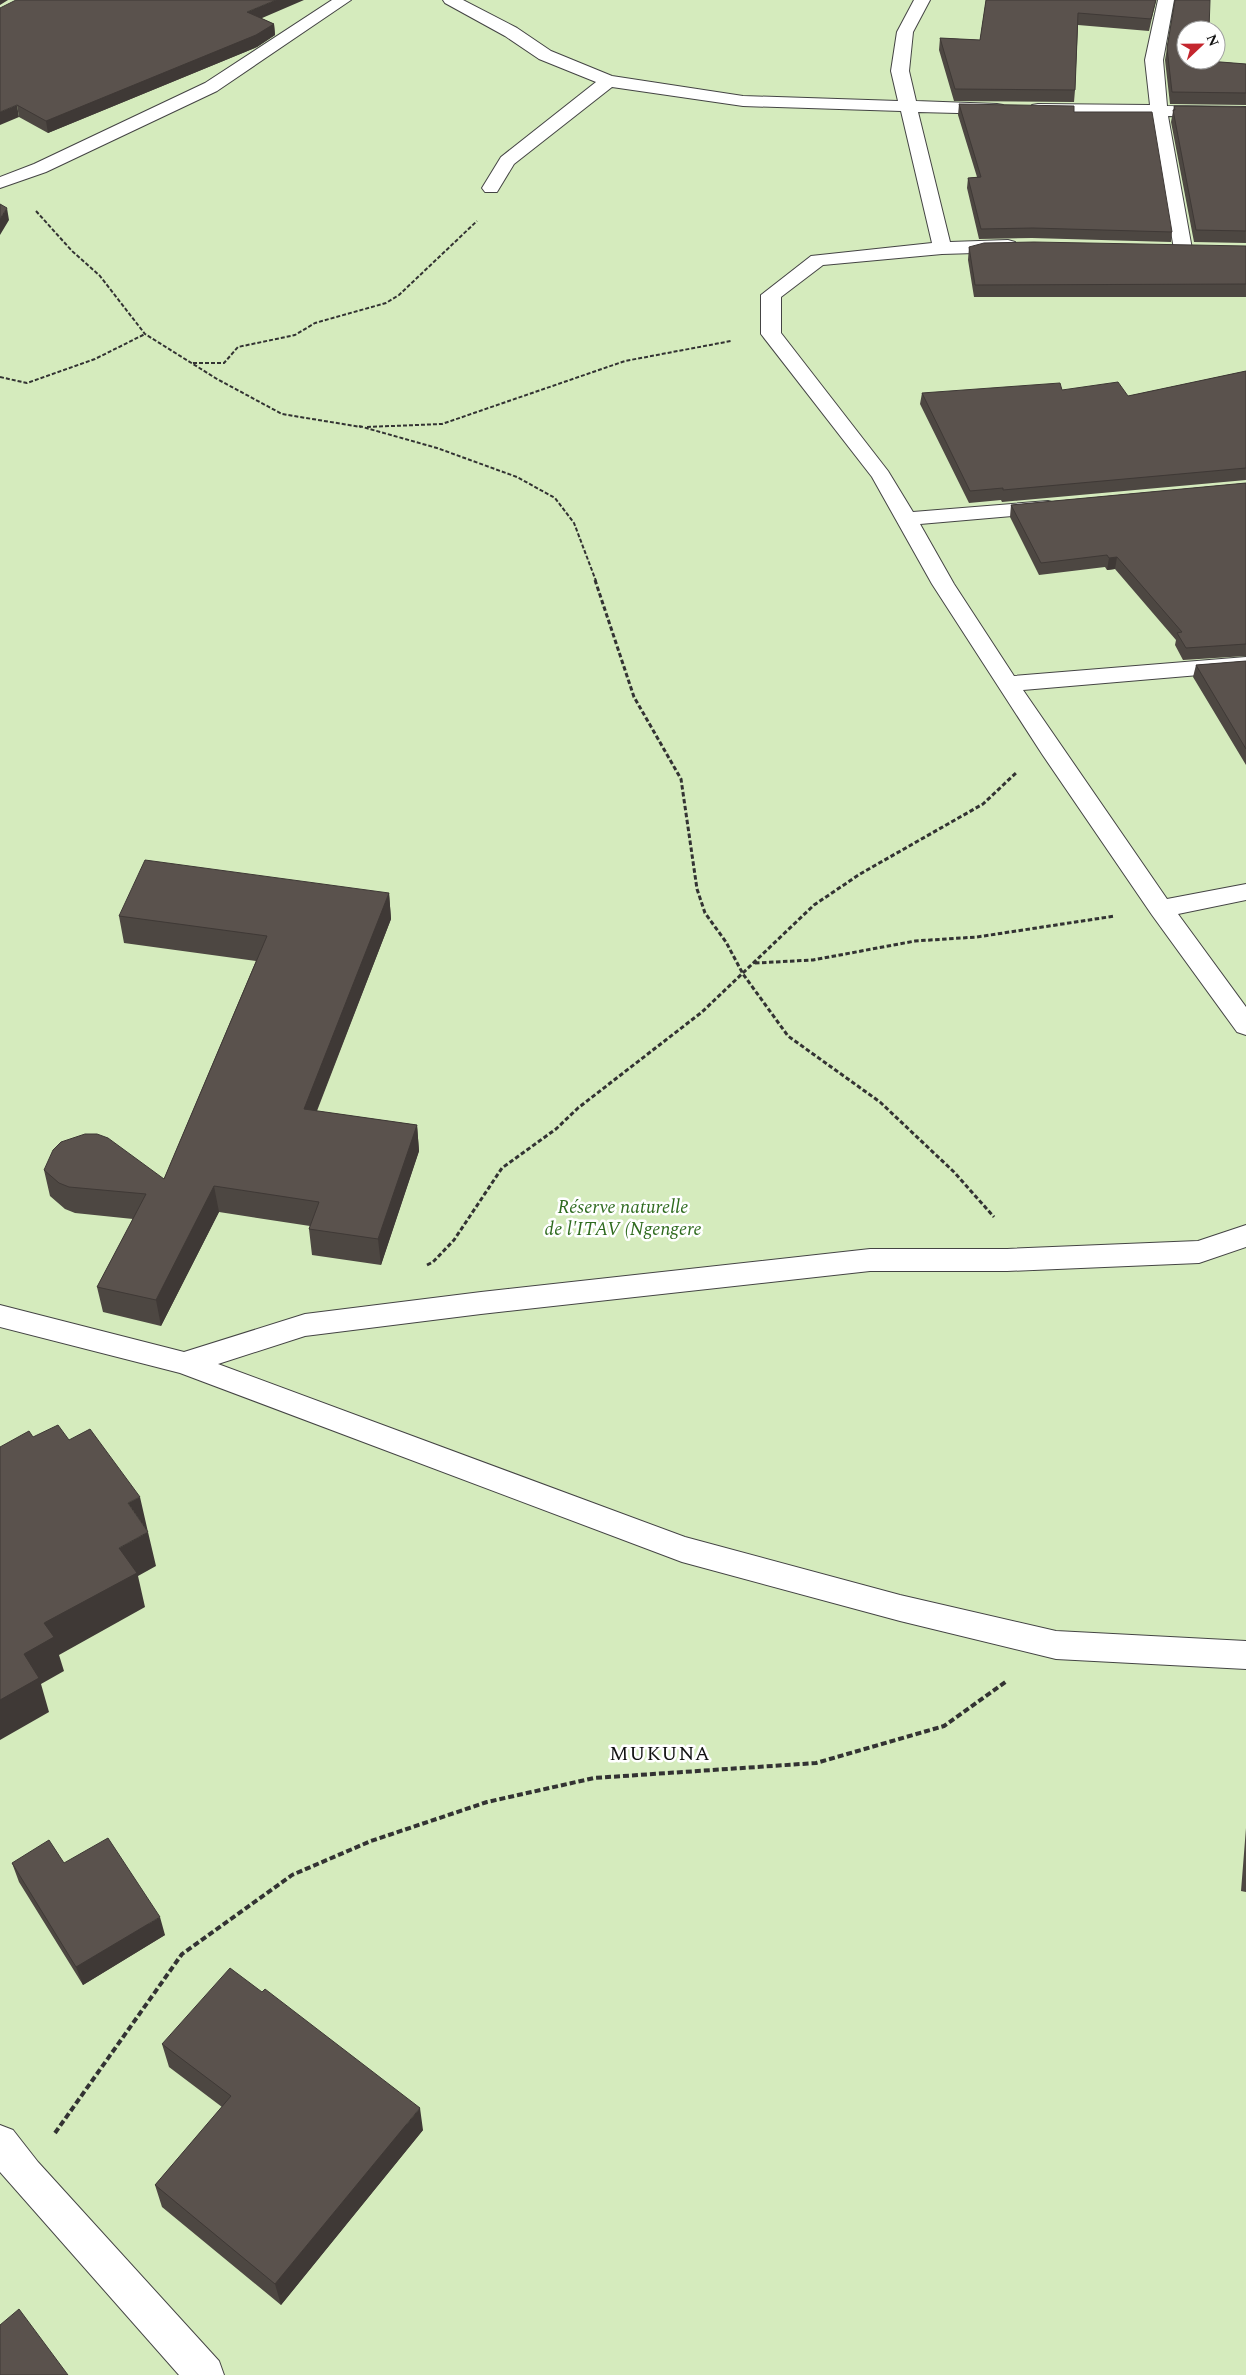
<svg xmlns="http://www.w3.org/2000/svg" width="1246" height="2375" viewBox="0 0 1246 2375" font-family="Spectral,serif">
<rect width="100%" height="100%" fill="#fffdf5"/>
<path fill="#d5ebbd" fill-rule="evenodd" d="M 0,0 L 1246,0 L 1246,2375 L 0,2375 ZM 1186,30 L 1216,30 L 1216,60 L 1186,60 Z"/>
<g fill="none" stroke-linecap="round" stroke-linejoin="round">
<g stroke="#444" stroke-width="2">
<path id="minor" d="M 332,0 L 351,0 L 217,91 L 46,172 L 0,188 L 0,177 L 34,164 L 205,83 Z
M 443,0 L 463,0 L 517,28 L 551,51 L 612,76 L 743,96 L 898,101 L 891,71 L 897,32 L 914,0 L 930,0 L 913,32 L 909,71 L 916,101 L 997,104 L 1003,105 L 1006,109 L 1003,113 L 997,114 L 918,112 L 950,242 L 1008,240 L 1015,242 L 1017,246 L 1015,250 L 1008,252 L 942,254 L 823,265 L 781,297 L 781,333 L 888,471 L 913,512 L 1048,501 L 1055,503 L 1059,507 L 1055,511 L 1048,513 L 920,524 L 954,584 L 1014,676 L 1246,657 L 1246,671 L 1023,690 L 1167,899 L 1246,884 L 1246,900 L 1178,914 L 1246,1007 L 1246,1035 L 1237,1032 L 1152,915 L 1042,754 L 932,584 L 872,477 L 761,334 L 761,295 L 811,256 L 932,243 L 901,111 L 743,106 L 612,87 L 514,164 L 497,192 L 485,192 L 482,188 L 501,157 L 596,82 L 539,59 L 505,36 L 445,3 Z
M 1158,0 L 1174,0 L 1163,60 L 1167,106 L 1246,107 L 1246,117 L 1168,116 L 1192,249 L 1190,253 L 1176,253 L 1174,249 L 1151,116 L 1038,114 L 1032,113 L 1029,109 L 1032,105 L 1038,104 L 1150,105 L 1145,60 Z
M 1246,1225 L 1246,1247 L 1199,1263 L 1007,1271 L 870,1271 L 481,1314 L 305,1336 L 218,1364 L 685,1537 L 900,1595 L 1056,1631 L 1246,1641 L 1246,1669 L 1056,1659 L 900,1621 L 682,1562 L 180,1373 L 0,1327 L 0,1305 L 184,1352 L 305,1314 L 481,1292 L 870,1249 L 1007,1249 L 1198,1241 Z
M 0,2125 L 13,2130 L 38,2162 L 219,2361 L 224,2375 L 179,2375 L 0,2172 Z"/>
</g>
<path stroke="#333" stroke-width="2" stroke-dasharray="4 2" stroke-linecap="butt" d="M 36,211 L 72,251 L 100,276 L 145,334 L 217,379 L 282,414 L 361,427
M 193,363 L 224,363 L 238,347 L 295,335 L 315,323 L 386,303 L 399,295 L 477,221
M 0,377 L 27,383 L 95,359 L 145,334
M 359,426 L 437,448 L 517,477 L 555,498 L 574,523 L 596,581
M 367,427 L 442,424 L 625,361 L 731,341"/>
<path stroke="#333" stroke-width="3" stroke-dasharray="4.5 2.5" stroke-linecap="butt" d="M 595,580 L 634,697 L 681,779 L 697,889 L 705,913 L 726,942 L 743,974 L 788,1036 L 880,1102 L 954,1172 L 994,1217
M 755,963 L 813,960 L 915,941 L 977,937 L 1115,916
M 427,1265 L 433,1262 L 454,1240 L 502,1168 L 556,1129 L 578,1108 L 702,1012 L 814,905 L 860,874 L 983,804 L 1017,772"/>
<path stroke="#333" stroke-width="4" stroke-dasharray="6 3" stroke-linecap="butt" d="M 55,2133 L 182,1954 L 292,1875 L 371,1841 L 487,1802 L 594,1778 L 816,1763 L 944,1726 L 1007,1681"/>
<use href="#minor" fill="#fff" fill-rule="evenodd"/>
</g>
<path fill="#4d4742" d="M 986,0 L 1156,0 L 1149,31 L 1078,25 L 1075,90 L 1074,102 L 954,101 L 939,50 L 940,38 L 980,40 Z
M 1175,0 L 1208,61 L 1246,64 L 1246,105 L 1170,104 L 1165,60 Z
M 0,8 L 261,18 L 274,24 L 275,35 L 257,47 L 48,133 L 19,117 Z
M 959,104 L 1074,112 L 1172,232 L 1171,242 L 1032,238 L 979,239 L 967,188 L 968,178 L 977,177 L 958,115 Z
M 1174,106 L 1246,107 L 1246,243 L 1194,242 L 1171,122 Z
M 1246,246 L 1246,297 L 974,297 L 968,260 L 969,247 Z
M 1246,371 L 1246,480 L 1002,502 L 1001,500 L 969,503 L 920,404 L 922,393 L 1062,390 L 1128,396 Z
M 1246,483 L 1246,656 L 1183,660 L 1175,645 L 1176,640 L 1115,569 L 1107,570 L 1105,567 L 1039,575 L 1010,517 L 1011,505 Z
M 1246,661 L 1246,765 L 1193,677 L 1196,665 Z
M 389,893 L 391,919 L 317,1111 L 417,1125 L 419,1151 L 381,1265 L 312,1255 L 309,1229 L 310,1226 L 219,1212 L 161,1326 L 103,1312 L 97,1287 L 133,1219 L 75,1213 L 65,1209 L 50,1196 L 44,1170 L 164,1179 L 256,961 L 124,943 L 119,916 Z
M 1246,1828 L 1246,1892 L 1241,1891 Z
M 12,1863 L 64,1863 L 165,1935 L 83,1985 L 19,1882 Z
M 162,2044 L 423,2130 L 281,2305 L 162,2207 L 155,2185 L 222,2107 L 169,2067 Z"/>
<path fill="#3f3936" d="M 0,0 L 8,0 L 0,5 Z
M 276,0 L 304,0 L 248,24 L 247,12 Z
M 274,24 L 275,35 L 257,47 L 48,133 L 46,121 Z
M 17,105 L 19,117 L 0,125 L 0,112 Z
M 7,208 L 9,220 L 0,235 L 0,219 Z
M 1117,557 L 1115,569 L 1107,570 L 1109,558 Z
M 389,893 L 391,919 L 307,1135 L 304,1109 Z
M 417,1125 L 419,1151 L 381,1265 L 378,1239 Z
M 214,1186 L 219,1212 L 161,1326 L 156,1300 Z
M 140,1497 L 148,1532 L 128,1503 Z
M 148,1532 L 156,1566 L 138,1576 L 145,1607 L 59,1655 L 64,1671 L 41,1684 L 49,1712 L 0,1740 L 0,1700 L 24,1654 L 44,1623 L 119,1548 Z
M 160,1917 L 165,1935 L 83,1985 L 76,1967 Z
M 420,2108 L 423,2130 L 281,2305 L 275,2284 Z"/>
<path fill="#5a524d" stroke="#3f3936" d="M 16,0 L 276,0 L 247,12 L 274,24 L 256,35 L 46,121 L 17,105 L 0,112 L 0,8 Z
M 986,0 L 1156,0 L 1151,19 L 1078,13 L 1075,90 L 955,89 L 940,38 L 980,40 Z
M 1175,0 L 1210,0 L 1209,30 L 1186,30 L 1186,60 L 1208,60 L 1208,61 L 1246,64 L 1246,93 L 1172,92 L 1167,48 Z
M 959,104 L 1074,106 L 1074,112 L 1152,112 L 1172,232 L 1033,228 L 981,229 L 968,178 L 981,177 Z
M 1174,106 L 1246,107 L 1246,231 L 1196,230 L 1173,110 L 1175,110 Z
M 0,204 L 7,208 L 0,219 Z
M 1034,242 L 1246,246 L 1246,284 L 975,285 L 969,247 L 984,243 Z
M 1246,371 L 1246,468 L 1003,490 L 1003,488 L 970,491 L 922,393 L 1060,383 L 1062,390 L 1118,382 L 1128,396 Z
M 1246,483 L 1246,644 L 1186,648 L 1177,633 L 1182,632 L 1117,557 L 1109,558 L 1107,555 L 1041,563 L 1011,505 Z
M 1246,661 L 1246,749 L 1196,665 Z
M 145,860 L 389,893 L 304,1109 L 417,1125 L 378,1239 L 309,1229 L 319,1202 L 214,1186 L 156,1300 L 97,1287 L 146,1194 L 69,1187 L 59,1183 L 44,1170 L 53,1150 L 61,1142 L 85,1134 L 97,1134 L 108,1138 L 164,1179 L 267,936 L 119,916 Z
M 58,1425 L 69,1440 L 90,1429 L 140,1497 L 128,1503 L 148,1532 L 119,1548 L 137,1573 L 44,1623 L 54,1637 L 24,1654 L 39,1678 L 0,1700 L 0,1447 L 29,1431 L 33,1437 Z
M 108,1838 L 160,1917 L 76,1967 L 12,1863 L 49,1840 L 64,1863 Z
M 230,1968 L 262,1992 L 265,1989 L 420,2108 L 275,2284 L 155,2185 L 231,2096 L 162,2044 Z
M 19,2309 L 68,2375 L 0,2375 L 0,2325 Z"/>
<g text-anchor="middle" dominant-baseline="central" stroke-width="5" stroke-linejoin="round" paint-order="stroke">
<g font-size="19" font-style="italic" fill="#2f6b1f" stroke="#fff">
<text x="623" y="1207">Réserve naturelle<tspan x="623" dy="22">de l'ITAV (Ngengere</tspan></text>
</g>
<g font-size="20" letter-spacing="1" fill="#111" stroke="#fff">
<text x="660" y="1754">MUKUNA</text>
</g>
</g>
<g transform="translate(1201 45) rotate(68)"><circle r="24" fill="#ffffff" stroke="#a0a0a0"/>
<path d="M0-4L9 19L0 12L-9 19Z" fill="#c4262e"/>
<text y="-8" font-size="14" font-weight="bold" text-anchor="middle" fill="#111111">N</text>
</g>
</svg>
